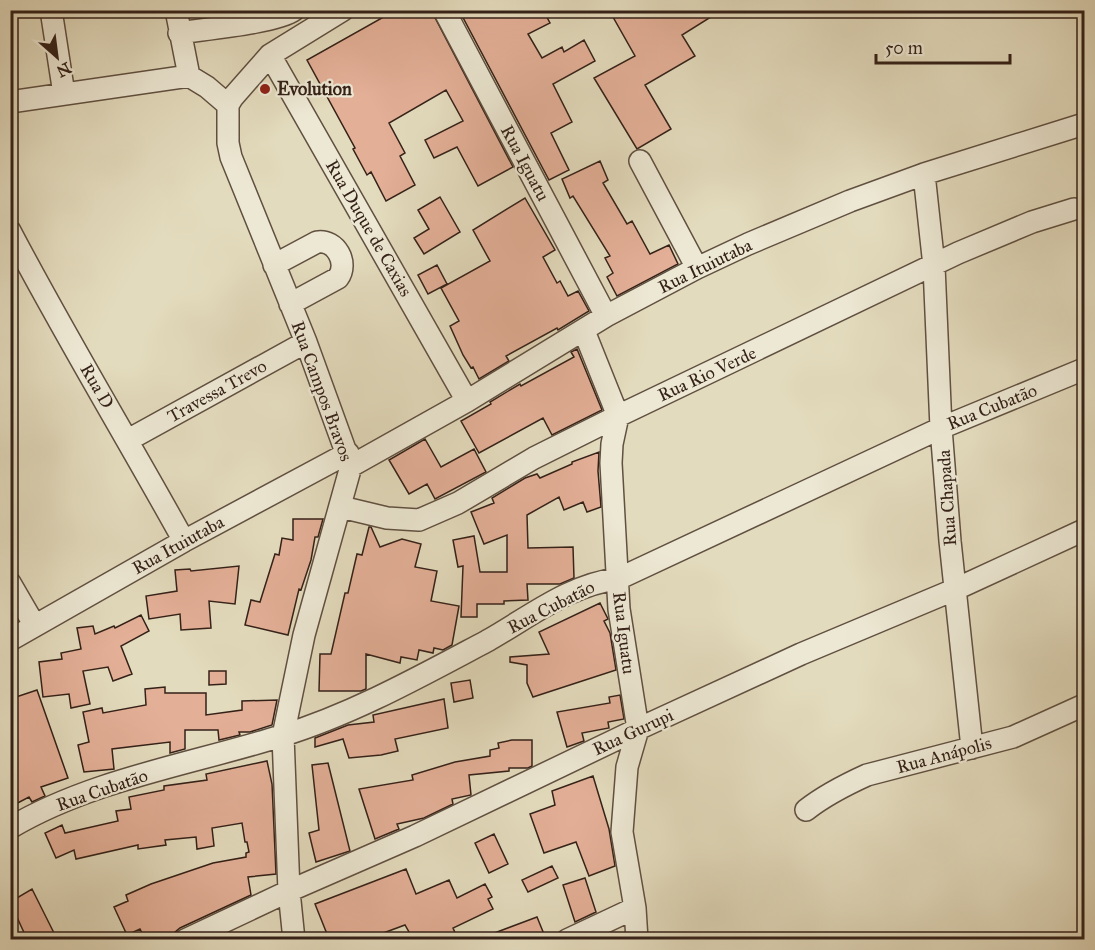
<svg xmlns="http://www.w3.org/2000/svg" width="1095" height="950" viewBox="0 0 1095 950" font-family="'IM FELL Great Primer',serif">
<rect width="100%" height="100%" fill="#e3dbbd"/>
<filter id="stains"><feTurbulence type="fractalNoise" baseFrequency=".00333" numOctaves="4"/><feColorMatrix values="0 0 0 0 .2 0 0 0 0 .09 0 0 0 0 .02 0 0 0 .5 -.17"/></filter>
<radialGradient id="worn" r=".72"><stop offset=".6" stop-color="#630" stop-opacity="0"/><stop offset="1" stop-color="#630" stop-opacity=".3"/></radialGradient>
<path fill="#e3af97" stroke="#342118" stroke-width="1.5" d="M 396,10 L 431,10 L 513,167 L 478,186 L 457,147 L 434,158 L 425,140 L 463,121 L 446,90 L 389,123 L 405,153 L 400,156 L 415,185 L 386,201 L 371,172 L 367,175 L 353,149 L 355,148 L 307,60 Z
M 459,10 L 543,10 L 550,23 L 528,34 L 542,58 L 562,47 L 564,52 L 584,40 L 595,61 L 553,84 L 572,122 L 551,133 L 569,170 L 549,180 Z
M 625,10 L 722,10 L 682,35 L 695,56 L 645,85 L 671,129 L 637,149 L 594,78 L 635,56 L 613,17 Z
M 600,161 L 608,180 L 603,183 L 627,224 L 632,221 L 650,254 L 669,245 L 678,264 L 617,296 L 607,277 L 613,273 L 605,258 L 610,256 L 573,196 L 570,198 L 562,179 Z
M 440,197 L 460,232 L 424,254 L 414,238 L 429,229 L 418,210 Z
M 525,198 L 555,250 L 543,257 L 557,283 L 560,281 L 568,296 L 578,291 L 589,311 L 558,330 L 557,328 L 506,356 L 509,361 L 479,379 L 473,367 L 471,368 L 463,355 L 450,326 L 459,321 L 441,288 L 490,261 L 473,230 Z
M 437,265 L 447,284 L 428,294 L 418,275 Z
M 577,349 L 602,410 L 552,435 L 543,418 L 479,453 L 461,421 L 491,404 L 490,402 L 520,384 L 521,386 L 574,357 L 571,352 Z
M 425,439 L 441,467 L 474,449 L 486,472 L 435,499 L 427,484 L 409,494 L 389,460 Z
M 599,452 L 598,471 L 601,507 L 587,512 L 583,502 L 564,510 L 559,497 L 527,515 L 528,548 L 573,547 L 574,578 L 560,584 L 527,584 L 528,600 L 504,601 L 504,604 L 477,604 L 477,617 L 461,617 L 463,566 L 458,567 L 453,540 L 474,536 L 480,572 L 507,572 L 507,535 L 484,544 L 471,512 L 494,503 L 492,498 L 525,478 L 537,474 L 540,478 L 572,464 L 572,462 Z
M 293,519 L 323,519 L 318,537 L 315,537 L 311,560 L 301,590 L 299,589 L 288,635 L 245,625 L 251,600 L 260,602 L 275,554 L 279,555 L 282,538 L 293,540 Z
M 369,527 L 371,527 L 380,547 L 402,539 L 421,544 L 415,567 L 437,571 L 431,601 L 459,606 L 452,645 L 443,650 L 434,648 L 433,653 L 419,650 L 417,660 L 401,657 L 400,663 L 366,654 L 366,689 L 361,691 L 319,691 L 320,654 L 331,654 L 345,593 L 348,593 L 357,554 L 362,555 Z
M 239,566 L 235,604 L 209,601 L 211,628 L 181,630 L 180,614 L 149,619 L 146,596 L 177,591 L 175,570 L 190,569 L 191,571 Z
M 600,603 L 608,619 L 604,621 L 610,633 L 616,670 L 533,697 L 527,683 L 527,665 L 510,662 L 510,657 L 549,654 L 539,632 Z
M 141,615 L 149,631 L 121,646 L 132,674 L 113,681 L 108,667 L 83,671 L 90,704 L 71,708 L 69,694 L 43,697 L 39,662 L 62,659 L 61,653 L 81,649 L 77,628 L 93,626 L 95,634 L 114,626 L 115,628 Z
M 209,671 L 226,671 L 226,684 L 209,685 Z
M 470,680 L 473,698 L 454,702 L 451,683 Z
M 165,687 L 165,693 L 206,693 L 206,715 L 242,710 L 242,701 L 277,700 L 272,725 L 250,732 L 239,732 L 240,735 L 219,740 L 218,730 L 185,730 L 185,749 L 170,753 L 170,742 L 112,749 L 114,769 L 84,772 L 78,745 L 89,742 L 83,712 L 102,708 L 103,713 L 146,705 L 145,689 Z
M 37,690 L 68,778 L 41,787 L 45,796 L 32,802 L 29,797 L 10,807 L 10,699 Z
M 620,695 L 624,719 L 608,722 L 609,728 L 582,733 L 584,741 L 567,747 L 557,712 L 610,703 L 609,697 Z
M 444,699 L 448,728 L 395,739 L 398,751 L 381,755 L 349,758 L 343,739 L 315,747 L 315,738 L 348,725 L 374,722 L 373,715 Z
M 512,740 L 532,740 L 532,766 L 528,768 L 509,768 L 509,771 L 469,775 L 471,795 L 452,799 L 453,804 L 424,818 L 397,824 L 399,829 L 375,839 L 359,789 L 413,780 L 412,775 L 455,762 L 490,756 L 490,750 L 499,748 L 498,743 Z
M 267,761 L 272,784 L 276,874 L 248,877 L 251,895 L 180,928 L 174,933 L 172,939 L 145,939 L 140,929 L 127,935 L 114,907 L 128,901 L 126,895 L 151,884 L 213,863 L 246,857 L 246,853 L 249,852 L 247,842 L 245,842 L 242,823 L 212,828 L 214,846 L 197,849 L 196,837 L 165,840 L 166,845 L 138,849 L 138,845 L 76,859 L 74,850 L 56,858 L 45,833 L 62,825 L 65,833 L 118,821 L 116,811 L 131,809 L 129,797 L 164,790 L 164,786 L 207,780 L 206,774 Z
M 328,763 L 350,851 L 316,862 L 309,833 L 319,830 L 312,765 Z
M 593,776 L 609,829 L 615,866 L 589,876 L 576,842 L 544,853 L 530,814 L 555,805 L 552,791 Z
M 494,834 L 508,864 L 489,873 L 475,843 Z
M 552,866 L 558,878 L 528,892 L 522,880 Z
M 406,869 L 416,894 L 449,880 L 457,898 L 485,884 L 492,897 L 488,899 L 493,909 L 453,928 L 458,939 L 413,939 L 405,925 L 367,939 L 329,939 L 315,904 Z
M 585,878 L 596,912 L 575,922 L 563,885 Z
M 32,889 L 57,939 L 27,939 L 10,902 Z
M 537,917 L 546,939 L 481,939 L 481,938 Z"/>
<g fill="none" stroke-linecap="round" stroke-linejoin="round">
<g stroke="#605041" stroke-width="24">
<path id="minor" d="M 51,10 L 64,94
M 176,10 L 189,76 L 207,87 L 228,105
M 444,10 L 606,316
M 179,33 C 204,29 276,23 294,10
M 270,55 L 467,401
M 10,102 L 189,76
M 640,161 L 697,268
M 924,174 L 934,266 L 941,428 L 950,541 L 972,748
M 10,231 C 65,336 127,438 184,541
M 274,265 L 317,242 C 336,239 349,263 338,278 L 290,304
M 584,331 L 618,416 L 612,444 L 611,463 L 619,609 L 638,729 L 627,767 L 622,832 L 635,908 L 637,940
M 128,440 L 306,342
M 351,466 L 467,401 L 606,316 L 697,268 L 748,244 L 850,201 L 924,174 L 1084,124
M 341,507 L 387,518 L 419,520 L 458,503 L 534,458 L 618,416 L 958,253 L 1032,222 L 1074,209
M 10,583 L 35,626
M 10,640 L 184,541 L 348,453
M 806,810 C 825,795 845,785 867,775 L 1013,737 L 1084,705
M 10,828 C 90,780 192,764 281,736 C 353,714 421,676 487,641 C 528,618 570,584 618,579 L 941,428 L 1084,369
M 185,940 L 289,891 L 415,836 L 638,729 L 801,654 L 956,589 L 1084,530
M 294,940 L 289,891 L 283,736 L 304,635 L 351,466 L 306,342 L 231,157 L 228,143 L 228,105 L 233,97 L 270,55 L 343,10
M 567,940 L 635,908"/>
</g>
<use href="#minor" stroke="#ede8d4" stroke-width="21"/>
</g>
<circle fill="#8f2418" stroke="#ede8d4" stroke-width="2" cx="265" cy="89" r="6"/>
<g text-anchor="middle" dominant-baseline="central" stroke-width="4.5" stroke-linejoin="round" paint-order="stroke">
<g font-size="18" font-weight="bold" fill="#342118" stroke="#ede8d4" text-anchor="start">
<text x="277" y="89">Evolution</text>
</g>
<g font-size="18" fill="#342118" stroke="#ede8d4">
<text transform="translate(525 163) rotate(62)">Rua Iguatu</text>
<text transform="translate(369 228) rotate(60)">Rua Duque de Caxias</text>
<text transform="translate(705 266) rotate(-26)">Rua Ituiutaba</text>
<text transform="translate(707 374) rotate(-25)">Rua Rio Verde</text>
<text transform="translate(97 386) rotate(60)">Rua D</text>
<text transform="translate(217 391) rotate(-29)">Travessa Trevo</text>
<text transform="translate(322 391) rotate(70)">Rua Campos Bravos</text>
<text transform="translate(992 407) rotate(-22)">Rua Cubatão</text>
<text transform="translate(947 498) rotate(-94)">Rua Chapada</text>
<text transform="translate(178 545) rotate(-29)">Rua Ituiutaba</text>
<text transform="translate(551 607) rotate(-27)">Rua Cubatão</text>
<text transform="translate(624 633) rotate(83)">Rua Iguatu</text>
<text transform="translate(633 732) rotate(-25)">Rua Gurupi</text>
<text transform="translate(944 755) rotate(-15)">Rua Anápolis</text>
<text transform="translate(102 790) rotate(-19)">Rua Cubatão</text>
</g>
</g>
<rect width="1095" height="950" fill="none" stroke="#e3dbbd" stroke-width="36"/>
<rect x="12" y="12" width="1071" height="926" fill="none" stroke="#342118" stroke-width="3"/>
<rect x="18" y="18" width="1059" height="914" fill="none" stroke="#342118" stroke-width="1.5"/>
<g transform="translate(57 57) rotate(152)" stroke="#ede8d4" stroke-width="4.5" paint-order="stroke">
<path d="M0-4.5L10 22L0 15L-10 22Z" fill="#342118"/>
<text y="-9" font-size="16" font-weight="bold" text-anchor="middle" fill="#342118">N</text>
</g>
<path d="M876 54v9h134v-9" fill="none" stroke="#342118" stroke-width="3"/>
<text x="885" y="54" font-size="18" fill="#342118" stroke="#ede8d4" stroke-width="4.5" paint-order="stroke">50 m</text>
<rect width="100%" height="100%" filter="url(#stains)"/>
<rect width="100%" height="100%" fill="url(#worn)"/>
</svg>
